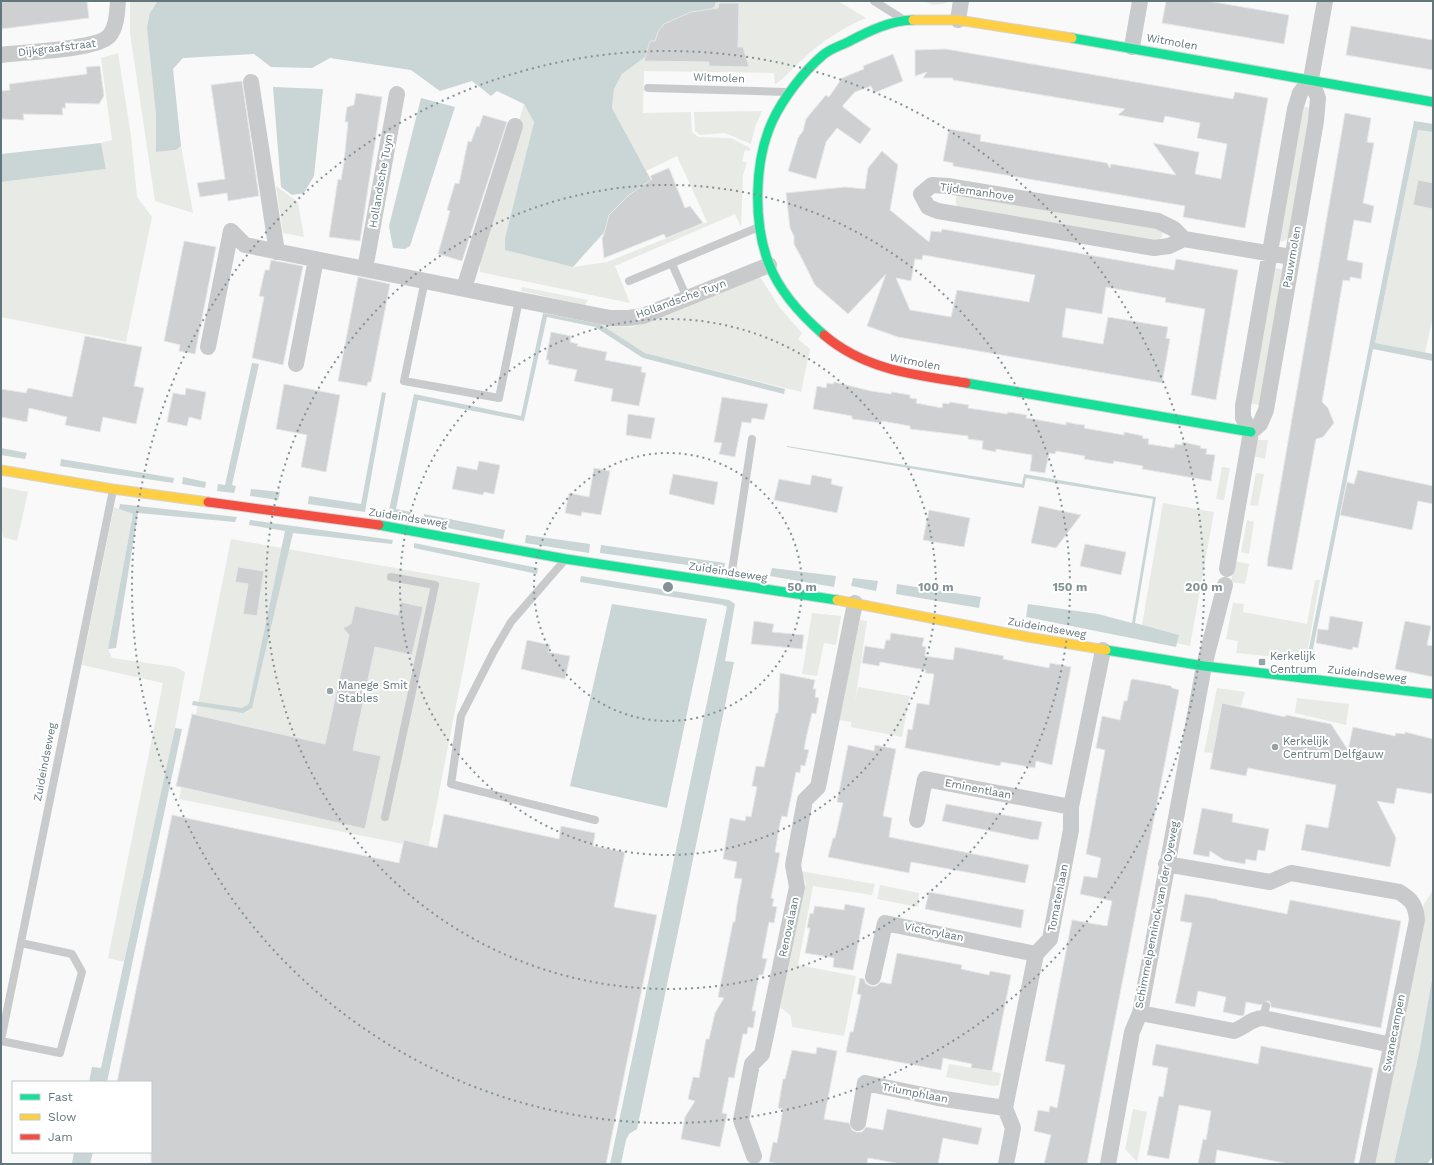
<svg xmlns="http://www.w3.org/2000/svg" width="1434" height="1165" viewBox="0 0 1434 1165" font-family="'Work Sans',sans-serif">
<rect width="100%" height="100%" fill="#f9f9f9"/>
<path fill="#e8eae6" d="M 130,1 L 170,1 L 157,2 L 156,152 L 176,150 L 181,146 L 193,213 L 155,201 L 130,33 Z
M 716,1 L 838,1 L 866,18 C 842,28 821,42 803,59 C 793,67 786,78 775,84 L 774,73 L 644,71 L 643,113 L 691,112 L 692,132 L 698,137 L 731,138 L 750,148 L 750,151 L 745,150 L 742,161 L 747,163 L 743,175 L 741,227 L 735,214 L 615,266 L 630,303 L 480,272 L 480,258 L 524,104 L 534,122 L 505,238 L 505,249 L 573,267 L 607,262 L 707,222 L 677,156 L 646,171 L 612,108 L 614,89 L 622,74 L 715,6 Z
M 923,1 L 948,1 L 947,3 L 934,5 Z
M 118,53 L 131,136 L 137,197 L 152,217 L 126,342 L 1,317 L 1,182 L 106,169 L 101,143 L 112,140 L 101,58 Z
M 1300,106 L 1311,108 L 1288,238 L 1282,242 L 1279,240 Z
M 762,111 L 755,127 L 751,144 L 725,133 L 700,135 L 695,131 L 694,112 Z
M 1418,130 L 1433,132 L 1433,316 L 1425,353 L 1375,343 Z
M 276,186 L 298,202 L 304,237 L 283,233 Z
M 962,192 L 1163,230 L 1162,237 L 1157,241 L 959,208 L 956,204 L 956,197 Z
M 1275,268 L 1281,269 L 1283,273 L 1260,405 L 1249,403 Z
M 760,277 L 780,308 L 802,333 L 798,339 L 810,349 L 801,392 L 645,353 L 600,324 L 632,327 Z
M 522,287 L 588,300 L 585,305 L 521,291 Z
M 1258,440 L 1268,440 L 1265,459 L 1253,456 L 1256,443 Z
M 1222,467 L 1230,468 L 1224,500 L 1216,499 Z
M 1256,473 L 1264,474 L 1258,506 L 1250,505 Z
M 1,487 L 28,492 L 17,541 L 3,537 L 1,524 Z
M 1163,503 L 1214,512 L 1190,646 L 1177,643 L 1178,635 L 1142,625 Z
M 114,507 L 133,514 L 108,649 L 112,658 L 175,667 L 185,672 L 175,728 L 124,962 L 108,958 L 163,683 L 82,665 Z
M 1247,520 L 1254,522 L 1249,554 L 1241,552 Z
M 231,539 L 480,583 L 428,849 L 179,799 Z
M 1234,561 L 1249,564 L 1245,584 L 1231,582 Z
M 1315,580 L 1320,580 L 1306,660 L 1236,653 L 1238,641 L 1226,639 L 1233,603 L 1244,604 L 1243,612 L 1307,624 Z
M 812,613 L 841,616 L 836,645 L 824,643 L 817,676 L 802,674 Z
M 860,620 L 867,621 L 855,702 L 858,687 L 910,696 L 902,737 L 851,727 L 851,722 L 839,720 Z
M 1217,688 L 1245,692 L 1241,706 L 1222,703 L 1213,753 L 1204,752 Z
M 1297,698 L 1349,704 L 1346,725 L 1295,713 Z
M 800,871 L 875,884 L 872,895 L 813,886 L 798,965 L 856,976 L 844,1036 L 792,1027 L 791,1016 L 784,1010 L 780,1008 L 806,883 Z
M 880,885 L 919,893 L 918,907 L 877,899 Z
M 1433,890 L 1433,974 L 1419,1053 L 1394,1164 L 1374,1164 L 1424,904 Z
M 949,1064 L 1001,1073 L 999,1085 L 993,1086 L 946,1077 Z
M 1133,1109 L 1147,1112 L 1137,1162 L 1125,1149 Z"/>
<path fill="#cad5d5" d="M 170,1 L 716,1 L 715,6 L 622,74 L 614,89 L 612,108 L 651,180 L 573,267 L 505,250 L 505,238 L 534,122 L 524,104 L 497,91 L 491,96 L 472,81 L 440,91 L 411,70 L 330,58 L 312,68 L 271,67 L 254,54 L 183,58 L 173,69 L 181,146 L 176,150 L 156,152 L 156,114 L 147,27 L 150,13 L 157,2 Z
M 273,87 L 323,89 L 314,176 L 304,193 L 292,195 L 281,187 Z
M 421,98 L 455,107 L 410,246 L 405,249 L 393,248 L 389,226 Z
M 1414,121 L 1433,124 L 1433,132 L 1418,130 L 1375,343 L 1433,354 L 1433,361 L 1373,349 L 1311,659 L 1307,658 Z
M 101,143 L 106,169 L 1,182 L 1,154 Z
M 543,313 L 600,324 L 645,353 L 785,389 L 784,394 L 643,358 L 595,327 L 547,317 L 524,421 L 418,400 L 396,509 L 411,512 L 410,519 L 388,515 L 414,394 L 521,416 Z
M 252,363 L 259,364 L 232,485 L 236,486 L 234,493 L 217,491 L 218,484 L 225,485 Z
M 382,392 L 386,393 L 365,512 L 308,504 L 309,496 L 361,504 Z
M 787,446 L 1022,484 L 1024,474 L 1156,497 L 1135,623 L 1179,635 L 1176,647 L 1026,617 L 1028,604 L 1098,614 L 1132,623 L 1153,499 L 1026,478 L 1024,488 L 787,447 Z
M 1,448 L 27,453 L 25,459 L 1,455 Z
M 61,459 L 174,478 L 173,483 L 60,466 Z
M 183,477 L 206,482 L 205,488 L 182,484 Z
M 251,489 L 280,492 L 278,500 L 250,496 Z
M 120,504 L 237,517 L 235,522 L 138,513 L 116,648 L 108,649 L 133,514 L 119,509 Z
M 424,514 L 505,530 L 503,539 L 423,523 Z
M 250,520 L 393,540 L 392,544 L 293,533 L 252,708 L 243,713 L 192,705 L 193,701 L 242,708 L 249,704 L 285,531 L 249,525 Z
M 526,535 L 590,544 L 589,553 L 525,543 Z
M 414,543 L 538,568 L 537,574 L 414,548 Z
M 601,545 L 725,563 L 724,570 L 600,553 Z
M 772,568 L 836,576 L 834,587 L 770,576 Z
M 581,576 L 729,600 L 735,604 L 725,661 L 734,662 L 637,1129 L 629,1134 L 626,1140 L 621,1164 L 610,1164 L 727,607 L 723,605 L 580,582 Z
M 853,578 L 878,581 L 876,591 L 851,586 Z
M 897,584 L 981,597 L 979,608 L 896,594 Z
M 612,604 L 707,619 L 667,808 L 570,786 Z
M 175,728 L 182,729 L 107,1082 L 89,1082 L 92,1067 L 101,1068 Z
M 1433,974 L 1433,1156 L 1427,1164 L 1394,1164 L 1419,1053 Z
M 74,1152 L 93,1152 L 90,1164 L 72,1164 Z"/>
<path fill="#ced0d1" stroke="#e8e8e8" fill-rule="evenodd" d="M 9,1 L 87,1 L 89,18 L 1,29 L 1,2 Z
M 1166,1 L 1208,1 L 1289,15 L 1284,44 L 1162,23 Z
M 719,3 L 739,3 L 738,47 L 743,47 L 749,67 L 709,66 L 709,62 L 644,61 L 650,41 L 655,41 L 658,32 L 664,24 L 691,12 L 718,8 Z
M 1351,26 L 1433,40 L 1433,70 L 1346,55 Z
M 946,49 L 1233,99 L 1235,92 L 1268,98 L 1245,228 L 1183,217 L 1185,206 L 953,166 L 953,163 L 943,161 L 949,129 L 981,135 L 980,141 L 1107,163 L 1110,168 L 1111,164 L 1176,175 L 1153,143 L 1199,152 L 1195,174 L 1221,179 L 1227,144 L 1197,138 L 1200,123 L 1165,116 L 1163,123 L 1118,115 L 1125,109 L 953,80 L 953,78 L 923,78 L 927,72 L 915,76 L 915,50 Z
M 893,54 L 903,81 L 874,93 L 871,86 L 855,92 L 843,105 L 843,107 L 871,129 L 860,144 L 837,128 L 826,142 L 816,179 L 788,171 L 798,138 L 803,131 L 806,119 L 826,95 L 829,97 L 842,78 L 864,69 L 863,66 Z
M 100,66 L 104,96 L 99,104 L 65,103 L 66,108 L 62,108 L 63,115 L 23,114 L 24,120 L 1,119 L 1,91 L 10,90 L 9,84 L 87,74 L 86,67 Z
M 242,81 L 259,196 L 228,201 L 227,193 L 200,197 L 197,183 L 225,179 L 211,85 Z
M 356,93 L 382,97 L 360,241 L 329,237 L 338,179 L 341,180 L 344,162 L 348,122 L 345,122 L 347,107 L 354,105 Z
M 1345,113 L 1371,118 L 1367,142 L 1374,143 L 1363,203 L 1374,206 L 1371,223 L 1354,220 L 1347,260 L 1363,263 L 1361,279 L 1350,277 L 1350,281 L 1343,280 L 1322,402 L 1328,408 L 1334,423 L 1323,437 L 1316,439 L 1292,570 L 1267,566 L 1268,557 Z
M 483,115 L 507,122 L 462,261 L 438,254 L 450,211 L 447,210 L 455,183 L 459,184 L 468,141 L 471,142 L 477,126 L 479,127 Z
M 882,151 L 898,165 L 890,210 L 929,242 L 931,231 L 941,232 L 942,229 L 1174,270 L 1176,259 L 1238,270 L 1216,400 L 1191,395 L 1205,309 L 1165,302 L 1166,298 L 1106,287 L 1102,314 L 1066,308 L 1062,337 L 1103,344 L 1108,317 L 1168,327 L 1166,338 L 1170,339 L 1162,383 L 898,337 L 867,326 L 886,274 L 848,314 L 815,285 L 803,261 L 794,244 L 794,236 L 790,228 L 786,193 L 845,187 L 865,189 L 868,168 ZM 923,255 L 1035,275 L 1029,302 L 957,290 L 951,317 L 910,310 L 896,278 L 911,281 L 915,259 L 922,260 Z
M 669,168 L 685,208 L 690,206 L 703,223 L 666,238 L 664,234 L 604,258 L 602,237 L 603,237 L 609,215 L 629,195 L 652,179 L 650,176 Z
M 1418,180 L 1433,183 L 1433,209 L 1413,205 Z
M 184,241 L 216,247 L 195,354 L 179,351 L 180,345 L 164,341 Z
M 271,260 L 303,266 L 283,365 L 252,358 L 264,297 L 259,296 L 265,270 L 269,270 Z
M 358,277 L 390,284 L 371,382 L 368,382 L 367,386 L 338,381 Z
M 551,332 L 571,336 L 570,342 L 578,344 L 577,346 L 607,352 L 605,360 L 642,367 L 641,372 L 646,373 L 639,406 L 611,401 L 613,389 L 574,381 L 577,370 L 548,364 L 549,360 L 546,360 Z
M 85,336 L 142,347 L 134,386 L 144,388 L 136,424 L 103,417 L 100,432 L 65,425 L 67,417 L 29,408 L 27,422 L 1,417 L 1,389 L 26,393 L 28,388 L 72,397 Z
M 834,382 L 871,391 L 891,394 L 892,392 L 910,395 L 910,398 L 917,399 L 916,403 L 942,408 L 943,403 L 949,404 L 950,402 L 969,405 L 968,408 L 988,411 L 1007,414 L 1008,412 L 1027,415 L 1026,418 L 1033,419 L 1066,425 L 1066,422 L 1075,424 L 1085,425 L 1084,428 L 1124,435 L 1124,432 L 1143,436 L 1142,438 L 1149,439 L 1148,444 L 1174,448 L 1175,444 L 1182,445 L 1182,442 L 1201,446 L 1200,448 L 1207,449 L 1206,454 L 1215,455 L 1211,481 L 1142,469 L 1143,466 L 1114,461 L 1113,464 L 1084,459 L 1085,456 L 1056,451 L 1055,454 L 1049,453 L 1045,473 L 1030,471 L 1032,455 L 996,449 L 996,452 L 982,449 L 983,441 L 968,439 L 968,436 L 910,429 L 910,426 L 882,421 L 881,423 L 852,419 L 852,416 L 813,409 L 817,386 L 826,388 L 827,383 L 833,384 Z
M 284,384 L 340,395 L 326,472 L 301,467 L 307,435 L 276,429 Z
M 186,388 L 206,392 L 201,420 L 189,417 L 187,426 L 167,422 L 173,393 L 185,395 Z
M 722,397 L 768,404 L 764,420 L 752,418 L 751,423 L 742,422 L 735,457 L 719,454 L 722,443 L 714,442 Z
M 628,414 L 655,418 L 651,439 L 626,435 Z
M 479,461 L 500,465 L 494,494 L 484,492 L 483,495 L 452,489 L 457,466 L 477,470 Z
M 594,468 L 610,471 L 601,515 L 582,512 L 581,516 L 565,513 L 569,493 L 589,497 Z
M 1358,470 L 1433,486 L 1433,504 L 1418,501 L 1412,530 L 1340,515 L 1347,482 L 1354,484 Z
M 673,474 L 718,482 L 714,505 L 669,494 Z
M 812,475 L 832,479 L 831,484 L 843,487 L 837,513 L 774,500 L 779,479 L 810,485 Z
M 1039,506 L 1081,515 L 1056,548 L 1031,543 Z
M 929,510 L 970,518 L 964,547 L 923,540 Z
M 1085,544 L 1126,552 L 1121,575 L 1080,566 Z
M 238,567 L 264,571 L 257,616 L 243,614 L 248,584 L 235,582 Z
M 401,602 L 423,607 L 412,655 L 375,647 L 353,750 L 381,756 L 365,829 L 176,786 L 192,714 L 325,744 L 349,635 L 343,628 L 351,624 L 355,606 L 398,615 Z
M 1330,616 L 1363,622 L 1358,648 L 1353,647 L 1352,650 L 1316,643 L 1318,629 L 1328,630 Z
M 754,621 L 774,624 L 772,632 L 804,635 L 802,649 L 751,644 Z
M 1405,621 L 1431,626 L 1427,645 L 1433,646 L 1433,677 L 1395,669 Z
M 891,633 L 924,638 L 922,646 L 926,647 L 925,656 L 953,660 L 955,647 L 1004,656 L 1003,659 L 1049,668 L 1050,663 L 1071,667 L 1052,765 L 1036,761 L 1035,768 L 1001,762 L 1000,766 L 905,748 L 908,729 L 912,730 L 917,703 L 929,705 L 934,674 L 925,673 L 926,670 L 880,662 L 879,666 L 862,663 L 865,646 L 884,649 L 886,640 L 890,640 Z
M 527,640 L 550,645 L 548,652 L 570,656 L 565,679 L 521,669 Z
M 780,673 L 815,680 L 813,689 L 816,689 L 815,697 L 819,698 L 816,714 L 812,713 L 807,734 L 804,749 L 809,750 L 805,766 L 801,765 L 800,773 L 796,772 L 787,817 L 782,816 L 780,823 L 775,852 L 780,853 L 771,898 L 774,899 L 772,906 L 777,907 L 774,923 L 769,922 L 762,958 L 767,959 L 763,975 L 759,975 L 752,1011 L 756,1011 L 753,1028 L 748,1027 L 747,1034 L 743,1034 L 734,1078 L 729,1077 L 722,1113 L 727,1114 L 720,1147 L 681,1139 L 685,1117 L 695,1101 L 688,1099 L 693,1077 L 699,1078 L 706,1039 L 709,1039 L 715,1013 L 724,998 L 718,997 L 733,922 L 735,922 L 737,905 L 742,879 L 734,878 L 737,862 L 723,859 L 730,818 L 745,821 L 746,816 L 751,817 L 757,787 L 752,786 L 756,766 L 764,767 L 776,713 L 778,713 Z
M 1133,679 L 1171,686 L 1172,688 L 1179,690 L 1087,1164 L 1044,1164 L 1051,1135 L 1034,1131 L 1038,1110 L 1049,1112 L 1050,1106 L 1057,1108 L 1065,1065 L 1045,1061 L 1072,920 L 1107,926 L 1112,901 L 1080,894 L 1084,876 L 1097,878 L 1101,858 L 1086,854 L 1105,750 L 1096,748 L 1102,716 L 1120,720 L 1124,701 L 1127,701 L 1131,680 Z
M 1222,703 L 1285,717 L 1286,715 L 1331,724 L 1348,750 L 1353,727 L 1395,736 L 1396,733 L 1405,734 L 1405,732 L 1433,739 L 1433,794 L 1397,788 L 1394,804 L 1377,801 L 1396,838 L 1390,867 L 1301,850 L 1306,824 L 1328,828 L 1336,785 L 1248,768 L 1246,776 L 1210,769 Z
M 848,745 L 874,751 L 875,745 L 896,749 L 883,816 L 892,818 L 889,837 L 1029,865 L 1025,883 L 911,862 L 909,873 L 828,857 L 833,838 L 835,838 L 843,803 L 837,802 Z
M 946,804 L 1042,822 L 1038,840 L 1034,839 L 1034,840 L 942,821 Z
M 1202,808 L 1233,814 L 1232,822 L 1269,829 L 1265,851 L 1258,850 L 1256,861 L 1246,859 L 1245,864 L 1224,860 L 1210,851 L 1209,857 L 1193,854 Z
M 444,814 L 559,839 L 561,826 L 595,833 L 593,846 L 625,852 L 614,907 L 657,915 L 606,1164 L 151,1164 L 151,1082 L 117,1082 L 172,815 L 399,863 L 404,840 L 437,848 Z
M 929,892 L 1024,910 L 1021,928 L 925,909 Z
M 1185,894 L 1217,899 L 1217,900 L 1287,914 L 1290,900 L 1401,921 L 1381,1028 L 1271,1007 L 1270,1002 L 1267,1001 L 1261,1005 L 1246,1002 L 1244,1015 L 1242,1016 L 1223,1012 L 1226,997 L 1198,991 L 1195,1007 L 1175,1003 L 1192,923 L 1180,921 Z
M 845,904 L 865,908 L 853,970 L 833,967 L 834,958 L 805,953 L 810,928 L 807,928 L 810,913 L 813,914 L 815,906 L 844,910 Z
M 897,953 L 962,965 L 961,969 L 989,975 L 990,971 L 1011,975 L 992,1071 L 971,1068 L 972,1064 L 943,1058 L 941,1070 L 846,1052 L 850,1032 L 853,1032 L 861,995 L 857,994 L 860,978 L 864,979 L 866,984 L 871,986 L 876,986 L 881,982 L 891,984 Z
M 1156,1044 L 1258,1064 L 1261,1046 L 1373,1068 L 1354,1164 L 1289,1164 L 1217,1150 L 1215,1164 L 1198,1164 L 1203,1139 L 1206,1140 L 1211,1111 L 1179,1105 L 1169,1159 L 1147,1155 L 1159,1096 L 1163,1097 L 1168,1068 L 1152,1065 Z
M 817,1047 L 837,1051 L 824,1119 L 849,1123 L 852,1130 L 856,1132 L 862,1132 L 866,1127 L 883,1130 L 887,1109 L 982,1128 L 978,1145 L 943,1138 L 938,1164 L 901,1164 L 868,1158 L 867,1164 L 780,1164 L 769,1162 L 773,1142 L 777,1143 L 783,1109 L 778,1108 L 783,1079 L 785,1079 L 792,1050 L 816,1054 Z"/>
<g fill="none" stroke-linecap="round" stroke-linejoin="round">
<g stroke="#d4d5d6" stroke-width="11">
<path id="fast" d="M 1072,38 L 1433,102
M 824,335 C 802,316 780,293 769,264 C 753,223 754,162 772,122 C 783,98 804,71 823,55 C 830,49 840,46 848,42 C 867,32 891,20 913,20
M 966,383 L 1251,432
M 379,525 L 566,559 L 837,600
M 1106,650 L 1204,666 L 1433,694"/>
</g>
<g stroke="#d4d5d6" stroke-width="11">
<path id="slow" d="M 913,20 L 958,20 L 1072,38
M 1,470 L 113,489 L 208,502
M 837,600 L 1028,637 L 1106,650"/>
</g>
<g stroke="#d4d5d6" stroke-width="11">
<path id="jam" d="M 824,335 C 865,370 915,375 966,383
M 208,502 L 379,525"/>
</g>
<path stroke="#c9cacb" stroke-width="8" d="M 874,1 L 901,18
M 648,88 L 786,92
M 672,264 L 687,298
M 425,280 L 404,381 L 499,398 L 519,300
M 629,281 L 759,227
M 564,561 L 511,622 L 494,651 L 461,716 L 451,784 L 595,820
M 730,584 L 752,439
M 385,817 L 435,585 L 391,577
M 1263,1018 L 1266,1006
M 1,1040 L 113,490
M 1,1041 L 60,1053 L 82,972 L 72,954 L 21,943"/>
<path stroke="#c9cacb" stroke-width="16" d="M 958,20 L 961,1
M 1132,47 L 1140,1
M 1,55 C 22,52 97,50 109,36 C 117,27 117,12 118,1
M 251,82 L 277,252
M 231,231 L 245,245 L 610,318 L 628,318 L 643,316 L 769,265
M 1184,239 L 1174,229 L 1158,221 L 948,186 L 932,185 L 921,194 L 928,207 L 938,211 L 1154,248 L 1169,246 L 1184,239 L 1291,257
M 365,269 L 397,94
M 464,288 L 515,126
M 208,347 L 231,231
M 296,364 L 316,259
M 1251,432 L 1260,424 L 1266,410 L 1316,121 L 1318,98 L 1311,79
M 1227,569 L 1251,432 L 1243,418 L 1243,406 L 1295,109 L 1300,93 L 1311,79 L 1325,1
M 917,820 L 925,779 L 1071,807
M 1166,864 L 1270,882 L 1291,873 L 1399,892 C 1411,899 1416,905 1417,920 L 1367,1164
M 873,977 L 885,923 L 1036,954
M 1140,1013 L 1234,1031 C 1245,1027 1252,1018 1263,1018 L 1392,1045
M 858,1123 L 865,1083 L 938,1098 L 1005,1108
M 754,1156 L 741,1120 L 752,1064 L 762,1054 L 797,887 L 793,865 L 805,800 L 818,787 L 855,603
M 1006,1164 L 1013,1128 L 1005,1108 L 1036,954 L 1050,939 L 1071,830 L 1071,807 L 1103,650
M 1108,1164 L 1132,1032 L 1140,1013 L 1204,666 L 1225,585"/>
<use href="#fast" stroke="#16e098" stroke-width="9"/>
<use href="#slow" stroke="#ffcf43" stroke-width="9"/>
<use href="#jam" stroke="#f24e42" stroke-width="9"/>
</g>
<g fill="none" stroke="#829295" stroke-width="2" stroke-dasharray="2 4">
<circle cx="668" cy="587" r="134"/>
<circle cx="668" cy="587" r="268"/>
<circle cx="668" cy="587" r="402"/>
<circle cx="668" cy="587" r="536"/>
</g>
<g fill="#97a4a7" stroke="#fff" stroke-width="1.5">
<rect x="1258" y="658" width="8" height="8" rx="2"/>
<circle cx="330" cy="691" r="4"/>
<circle cx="1275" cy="747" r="4"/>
</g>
<g text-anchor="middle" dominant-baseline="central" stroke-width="4" stroke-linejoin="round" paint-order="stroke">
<g font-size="11" fill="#62767b" stroke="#fff">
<text transform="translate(1172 42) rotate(10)">Witmolen</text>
<text transform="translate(57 48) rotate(-7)">Dijkgraafstraat</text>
<text transform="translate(719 78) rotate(2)">Witmolen</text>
<text transform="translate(381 181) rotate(-80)">Hollandsche Tuyn</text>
<text transform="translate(977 192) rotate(8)">Tijdemanhove</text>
<text transform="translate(1292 257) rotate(-80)">Pauwmolen</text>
<text transform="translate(681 299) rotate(-20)">Hollandsche Tuyn</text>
<text transform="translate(915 362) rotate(11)">Witmolen</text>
<text transform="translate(408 518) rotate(9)">Zuideindseweg</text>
<text transform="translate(728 572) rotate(9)">Zuideindseweg</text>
<text transform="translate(1047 628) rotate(10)">Zuideindseweg</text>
<text transform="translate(1367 674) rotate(7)">Zuideindseweg</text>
<text transform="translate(45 762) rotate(-79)">Zuideindseweg</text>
<text transform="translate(978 789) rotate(11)">Eminentlaan</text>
<text transform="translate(1058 898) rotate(-79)">Tomatenlaan</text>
<text transform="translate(1157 915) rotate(-79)">Schimmelpenninck van der Oyeweg</text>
<text transform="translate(789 927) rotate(-78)">Renovalaan</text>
<text transform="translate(934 932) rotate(11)">Victorylaan</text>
<text transform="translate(1394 1033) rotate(-79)">Swanecampen</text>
<text transform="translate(915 1093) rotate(11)">Triumphlaan</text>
</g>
<g font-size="11" fill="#62767b" stroke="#fff" text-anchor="start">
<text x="1270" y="656">Kerkelijk<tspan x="1270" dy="13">Centrum</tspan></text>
<text x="338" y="685">Manege Smit<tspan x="338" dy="13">Stables</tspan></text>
<text x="1283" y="741">Kerkelijk<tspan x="1283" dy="13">Centrum Delfgauw</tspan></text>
</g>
</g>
<circle cx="668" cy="587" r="6" fill="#829295" stroke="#fff" stroke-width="2"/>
<g font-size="12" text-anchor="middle" font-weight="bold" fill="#829295" stroke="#fff" stroke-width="4" stroke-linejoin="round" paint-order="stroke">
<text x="802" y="591">50 m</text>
<text x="936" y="591">100 m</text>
<text x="1070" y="591">150 m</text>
<text x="1204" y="591">200 m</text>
</g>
<rect width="1434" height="1165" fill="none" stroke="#62767b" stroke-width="4"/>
<rect x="12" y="1081" width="140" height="72" fill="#ffffff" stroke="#c0c8ca"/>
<rect x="20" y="1094" width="20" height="6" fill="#16e098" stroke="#c0c8ca"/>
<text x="48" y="1101" font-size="12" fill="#62767b">Fast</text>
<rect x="20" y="1114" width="20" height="6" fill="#ffcf43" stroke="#c0c8ca"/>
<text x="48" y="1121" font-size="12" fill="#62767b">Slow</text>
<rect x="20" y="1134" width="20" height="6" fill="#f24e42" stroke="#c0c8ca"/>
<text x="48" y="1141" font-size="12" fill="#62767b">Jam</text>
</svg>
